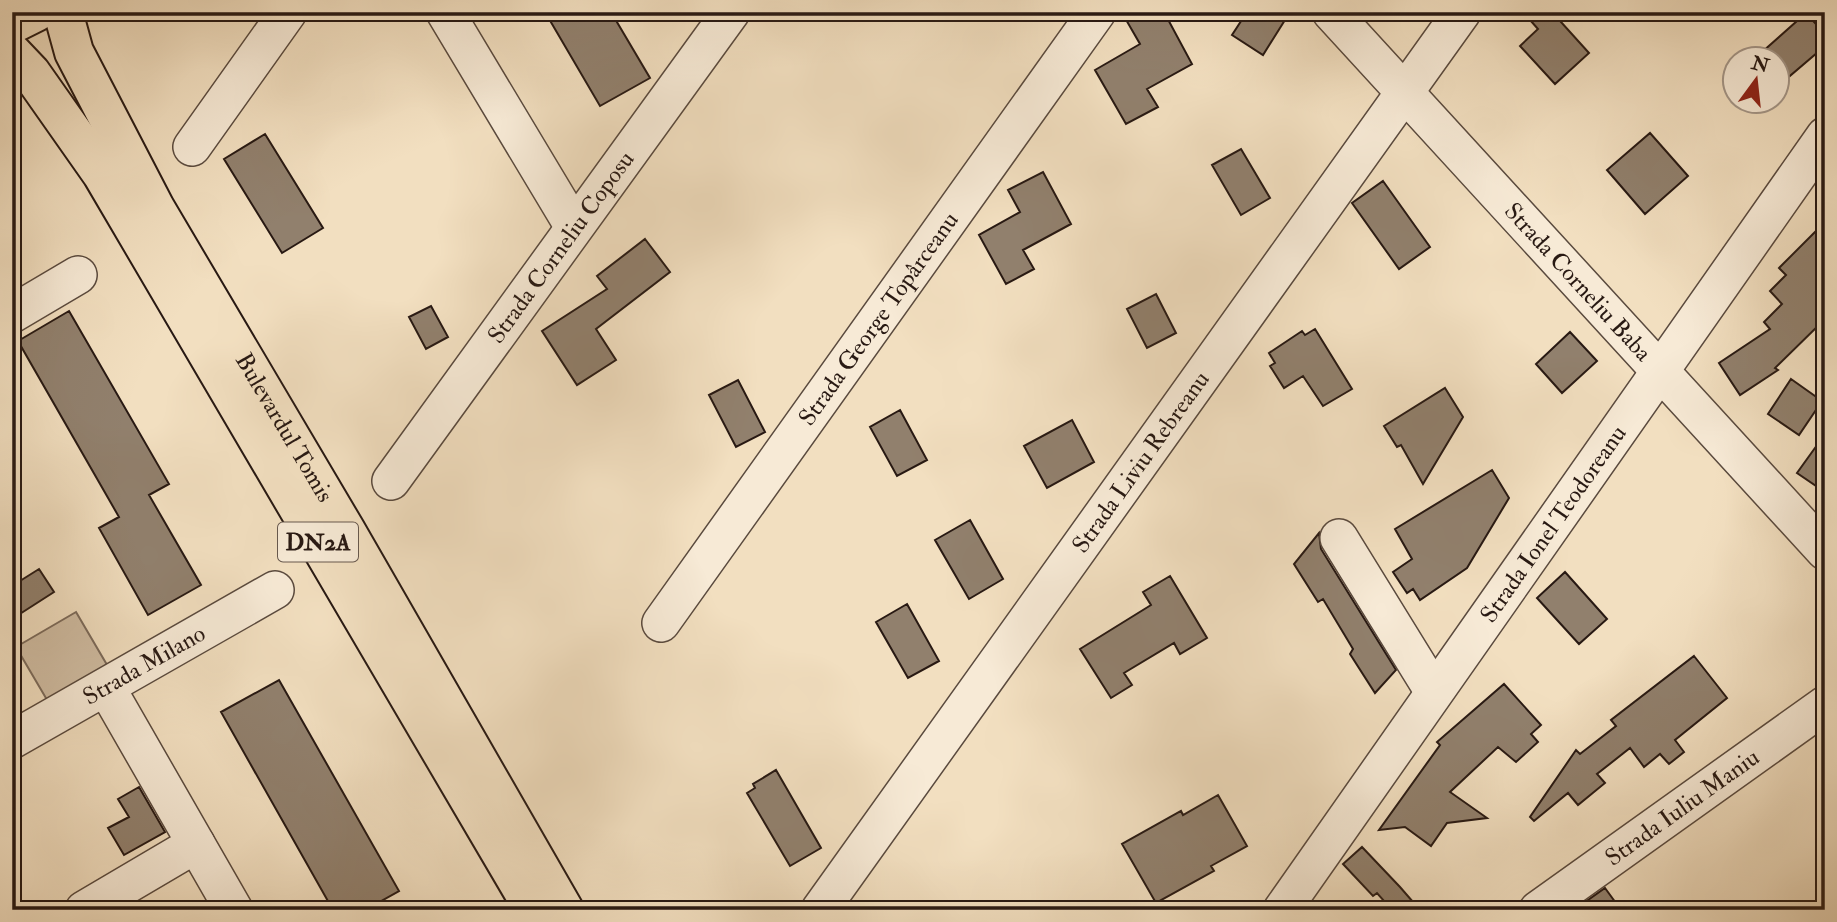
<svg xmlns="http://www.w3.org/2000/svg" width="1837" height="922" viewBox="0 0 1837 922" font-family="'IM FELL Double Pica',serif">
<rect width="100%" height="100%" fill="#f2dfc0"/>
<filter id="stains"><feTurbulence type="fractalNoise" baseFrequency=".00286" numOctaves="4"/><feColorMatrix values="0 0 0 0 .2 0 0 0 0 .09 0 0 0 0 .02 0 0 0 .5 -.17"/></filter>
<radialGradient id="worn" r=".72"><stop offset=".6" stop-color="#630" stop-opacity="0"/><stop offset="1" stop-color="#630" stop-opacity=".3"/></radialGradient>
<path fill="#d0bda3" stroke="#7c6b5b" stroke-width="2" d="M 76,612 L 110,670 L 50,705 L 16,647 Z"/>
<path fill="#91806d" stroke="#281913" stroke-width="2" d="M 545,12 L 611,12 L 650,78 L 600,106 Z
M 1136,12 L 1164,12 L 1192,64 L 1147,89 L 1158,107 L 1126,124 L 1095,70 L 1140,44 L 1125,18 Z
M 1247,12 L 1290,12 L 1263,55 L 1232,35 Z
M 1523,12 L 1552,12 L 1589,53 L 1555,84 L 1520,46 L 1538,29 Z
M 1806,13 L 1825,34 L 1825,46 L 1777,87 L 1777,60 L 1753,60 Z
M 1650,133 L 1688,176 L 1645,214 L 1607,170 Z
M 265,134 L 323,228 L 282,253 L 224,159 Z
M 1241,149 L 1270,198 L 1241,215 L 1212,165 Z
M 1043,172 L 1071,224 L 1023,250 L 1034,269 L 1006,284 L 979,235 L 1020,212 L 1008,190 Z
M 1383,181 L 1430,247 L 1399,269 L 1352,203 Z
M 1825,222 L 1825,319 L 1775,368 L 1778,370 L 1740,395 L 1719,363 L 1770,329 L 1764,322 L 1782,304 L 1770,291 L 1786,275 L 1779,268 Z
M 645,239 L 670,272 L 596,329 L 616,360 L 577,385 L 542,331 L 607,289 L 597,276 Z
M 1156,294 L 1176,333 L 1147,348 L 1127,309 Z
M 431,306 L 448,337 L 426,349 L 409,317 Z
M 69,311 L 169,484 L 149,495 L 201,585 L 148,615 L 99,528 L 119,517 L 18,341 Z
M 1315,329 L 1352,389 L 1323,406 L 1303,376 L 1284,388 L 1270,366 L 1275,363 L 1269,353 L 1302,331 L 1305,335 Z
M 1570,332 L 1597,361 L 1562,393 L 1536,364 Z
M 1791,379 L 1822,401 L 1799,435 L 1768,414 Z
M 738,380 L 765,432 L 736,447 L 709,395 Z
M 1445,388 L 1463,417 L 1423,484 L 1401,445 L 1397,447 L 1384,426 Z
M 900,410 L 927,460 L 897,476 L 870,427 Z
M 1072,420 L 1094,462 L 1047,488 L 1024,446 Z
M 1825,434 L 1825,492 L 1797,473 Z
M 1492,470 L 1509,498 L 1467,568 L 1420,600 L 1413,589 L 1407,593 L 1393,572 L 1412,559 L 1395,529 Z
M 970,520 L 1003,579 L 969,599 L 935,540 Z
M 1319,533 L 1321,549 L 1396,670 L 1375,693 L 1350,654 L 1353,649 L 1323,599 L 1318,602 L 1294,564 Z
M 39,569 L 54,592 L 12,619 L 12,586 Z
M 1565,572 L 1607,619 L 1579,644 L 1537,598 Z
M 1170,576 L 1207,638 L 1180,654 L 1174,643 L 1124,673 L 1132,685 L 1111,698 L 1080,649 L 1151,605 L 1143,592 Z
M 907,604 L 939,661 L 908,678 L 876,622 Z
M 1694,656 L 1727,698 L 1675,740 L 1684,752 L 1669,764 L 1660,754 L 1644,767 L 1630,748 L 1597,774 L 1605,783 L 1578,805 L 1568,793 L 1534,821 L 1530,817 L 1576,750 L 1580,754 L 1616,726 L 1611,720 Z
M 279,680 L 399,891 L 365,910 L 333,910 L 221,712 Z
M 1504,684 L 1541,725 L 1531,734 L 1538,742 L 1516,762 L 1498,747 L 1450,792 L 1487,818 L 1447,823 L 1431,846 L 1405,827 L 1379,830 L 1440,745 L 1437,742 Z
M 776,770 L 821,848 L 790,866 L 747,793 L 755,788 L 753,784 Z
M 139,787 L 165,832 L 124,855 L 108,828 L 129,817 L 118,799 Z
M 1218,795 L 1247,846 L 1211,866 L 1214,871 L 1156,903 L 1122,844 L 1181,811 L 1183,815 Z
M 1362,847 L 1400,887 L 1420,910 L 1392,910 L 1377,893 L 1373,896 L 1343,864 Z
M 1605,888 L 1621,910 L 1574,910 Z"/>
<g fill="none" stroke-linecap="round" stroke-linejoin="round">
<g stroke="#5a4a3e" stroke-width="40">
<g id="minor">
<path d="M 445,12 L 574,227"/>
<path id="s1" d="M 1331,12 L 1825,551"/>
<path d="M 192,147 L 288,12"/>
<path d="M 12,314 L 78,275"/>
<path id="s2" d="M 391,481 L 731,12"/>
<path d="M 1339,538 L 1434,692"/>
<path id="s3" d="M 661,623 L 1097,12"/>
<path d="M 106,687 L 234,910"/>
<path id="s4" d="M 12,740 L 275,590"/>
<path d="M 84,910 L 196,844"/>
<path id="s5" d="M 820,910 L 1462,12"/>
<path id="s6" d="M 1282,910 L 1825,136"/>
<path id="s7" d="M 1538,910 L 1825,705"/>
</g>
</g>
<g stroke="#281913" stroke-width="42">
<g id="major">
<path id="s8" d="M 63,12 L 74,52 L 155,208 L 346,531 L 564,910"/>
<path d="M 12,24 L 36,12"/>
<path d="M 12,53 L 31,73 L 102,174 L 526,896"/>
</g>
</g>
<use href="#minor" stroke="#f7ead6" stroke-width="37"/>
<use href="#major" stroke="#f2dfc0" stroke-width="38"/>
</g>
<g text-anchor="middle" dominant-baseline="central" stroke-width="7" stroke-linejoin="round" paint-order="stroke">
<rect fill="#f7ead6" stroke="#66584e" stroke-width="2" x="278" y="522.5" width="80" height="39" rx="5"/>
<g font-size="23" font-weight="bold" fill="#281913">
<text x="318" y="542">DN2A</text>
</g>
<g font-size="24" fill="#281913" stroke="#f7ead6">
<text stroke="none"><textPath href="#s2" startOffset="289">Strada Corneliu Coposu</textPath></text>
<text stroke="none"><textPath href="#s1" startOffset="366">Strada Corneliu Baba</textPath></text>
<text stroke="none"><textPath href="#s3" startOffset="374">Strada George Topârceanu</textPath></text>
<text stroke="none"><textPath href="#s8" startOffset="472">Bulevardul Tomis</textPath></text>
<text stroke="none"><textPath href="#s5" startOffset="551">Strada Liviu Rebreanu</textPath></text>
<text stroke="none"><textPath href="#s6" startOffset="472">Strada Ionel Teodoreanu</textPath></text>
<text stroke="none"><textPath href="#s4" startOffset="152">Strada Milano</textPath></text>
<text stroke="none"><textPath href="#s7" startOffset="177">Strada Iuliu Maniu</textPath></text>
</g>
</g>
<rect width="1837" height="922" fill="none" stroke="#f2dfc0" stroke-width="42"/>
<rect x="14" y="14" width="1809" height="894" fill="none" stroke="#281913" stroke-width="3.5"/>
<rect x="21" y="21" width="1795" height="880" fill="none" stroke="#281913" stroke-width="2"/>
<g transform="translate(1756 80) rotate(15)"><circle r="33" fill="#f7ead6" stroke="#a49688" stroke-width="2"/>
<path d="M0-5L12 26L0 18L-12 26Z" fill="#8f2418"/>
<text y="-10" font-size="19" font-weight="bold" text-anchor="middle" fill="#281913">N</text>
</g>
<rect width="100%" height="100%" filter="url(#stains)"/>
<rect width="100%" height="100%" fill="url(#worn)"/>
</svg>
